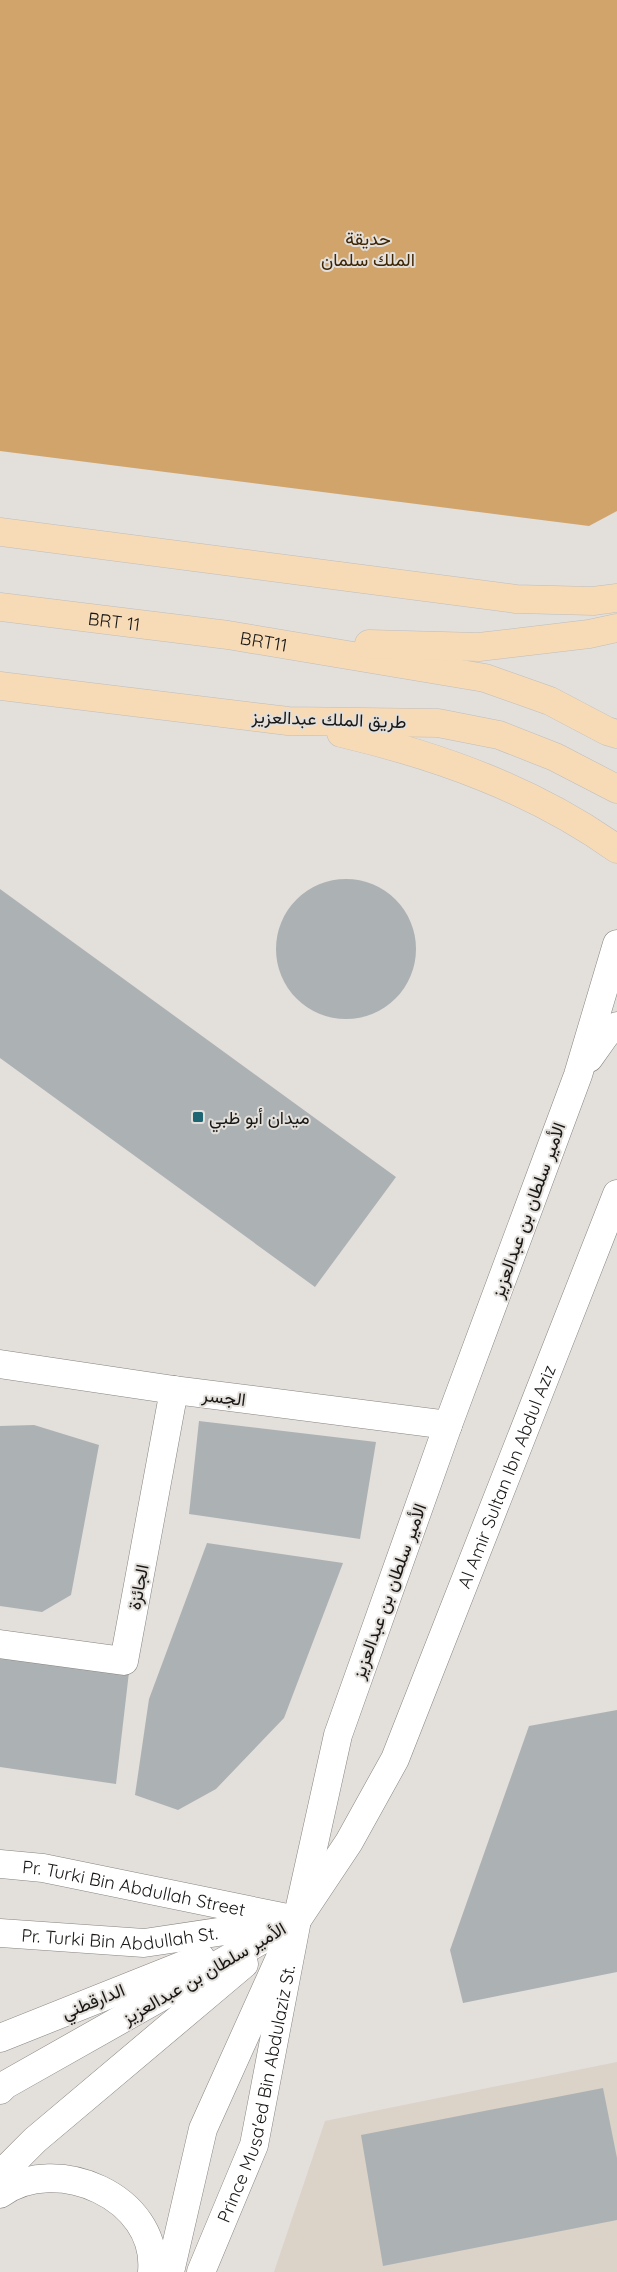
<svg xmlns="http://www.w3.org/2000/svg" width="617" height="2272" viewBox="0 0 617 2272" font-family="Quicksand,Vazirmatn,sans-serif">
<rect width="100%" height="100%" fill="#e3dfdb"/>
<path fill="#dbd2c8" d="M 617,2062 L 617,2272 L 274,2272 L 325,2121 Z"/>
<path fill="#d1a46c" d="M 0,0 L 617,0 L 617,511 L 589,526 L 0,451 Z"/>
<path fill="#acb2b4" d="M276 949a70 70 0 1 1 140 0a70 70 0 1 1-140 0Z
M 0,889 L 396,1177 L 315,1287 L 0,1058 Z
M 199,1421 L 376,1442 L 360,1539 L 189,1514 Z
M 34,1425 L 99,1445 L 71,1595 L 42,1612 L 0,1606 L 0,1426 Z
M 207,1543 L 343,1563 L 284,1718 L 216,1789 L 178,1810 L 135,1795 L 149,1699 Z
M 0,1657 L 129,1672 L 116,1784 L 0,1767 Z
M 617,1710 L 617,1972 L 463,2003 L 450,1950 L 529,1726 Z
M 603,2088 L 617,2158 L 617,2220 L 383,2266 L 361,2135 Z"/>
<g fill="none" stroke-linecap="round" stroke-linejoin="round">
<g stroke="#888480" stroke-width="29">
<g id="minor">
<path d="M 589,1058 L 606,1034 L 617,1026"/>
<path d="M 0,1364 L 174,1390 L 448,1425"/>
<path d="M 0,1644 L 124,1661 L 174,1390"/>
<path id="s1" d="M 0,1864 L 43,1868 L 297,1920"/>
<path id="s2" d="M 0,1933 L 144,1943 L 278,1923"/>
<path d="M 0,2038 L 201,1958"/>
<path d="M 0,2090 L 5,2085 L 297,1920 L 338,1735 L 448,1425 L 578,1075 L 617,944"/>
<path d="M 0,2175 L 35,2140 L 244,1964"/>
<path d="M 0,2194 C 56,2153 159,2197 152,2272"/>
<path d="M 170,2272 L 203,2129 L 279,1960"/>
<path id="s3" d="M 201,2272 L 254,2145 L 297,1920 L 349,1842 L 395,1759 L 617,1194"/>
</g>
</g>
<g stroke="#bebebd" stroke-width="29">
<g id="major">
<path d="M 0,532 L 516,599 L 593,601 L 617,598"/>
<path id="s4" d="M 0,607 L 228,635 L 485,678 L 550,701 L 607,731 L 617,734"/>
<path d="M 369,644 L 479,647 L 589,634 L 617,628"/>
<path d="M 0,686 L 288,721 L 438,723 L 499,735 L 555,757 L 617,789"/>
<path d="M 341,733 C 439,756 534,790 617,849"/>
</g>
</g>
<use href="#minor" stroke="#fff" stroke-width="28"/>
<use href="#major" stroke="#f7dab6" stroke-width="28"/>
</g>
<rect fill="#1e6574" stroke="#e3dfdb" stroke-width="2" x="192" y="1111" width="12" height="12" rx="2.5"/>
<g text-anchor="middle" dominant-baseline="central" stroke-width="4" stroke-linejoin="round" paint-order="stroke">
<g font-size="18" fill="#3d2503" stroke="#e3dfdb">
<text x="368" y="238">حديقة<tspan x="368" dy="21">الملك سلمان</tspan></text>
</g>
<g font-size="18" fill="#181715" stroke="#e3dfdb">
<text stroke="none"><textPath href="#s4" startOffset="115">BRT 11</textPath></text>
<text stroke="none"><textPath href="#s4" startOffset="266">BRT11</textPath></text>
<text transform="translate(329 719) rotate(2)">طريق الملك عبدالعزيز</text>
<text transform="translate(528 1210) rotate(-70)">الأمير سلطان بن عبدالعزيز</text>
<text transform="translate(224 1397) rotate(7)">الجسر</text>
<text stroke="none"><textPath href="#s3" startOffset="859">Al Amir Sultan Ibn Abdul Aziz</textPath></text>
<text transform="translate(138 1587) rotate(-79)">الجائزة</text>
<text transform="translate(389 1591) rotate(-70)">الأمير سلطان بن عبدالعزيز</text>
<text stroke="none"><textPath href="#s1" startOffset="136">Pr. Turki Bin Abdullah Street</textPath></text>
<text stroke="none"><textPath href="#s2" startOffset="120">Pr. Turki Bin Abdullah St.</textPath></text>
<text transform="translate(204 1973) rotate(-30)">الأمير سلطان بن عبدالعزيز</text>
<text transform="translate(93 2001) rotate(-22)">الدارقطني</text>
<text stroke="none"><textPath href="#s3" startOffset="188">Prince Musa'ed Bin Abdulaziz St.</textPath></text>
</g>
<g font-size="18" fill="#181715" stroke="#e3dfdb" text-anchor="start">
<text x="209" y="1117">ميدان أبو ظبي</text>
</g>
</g>
</svg>
